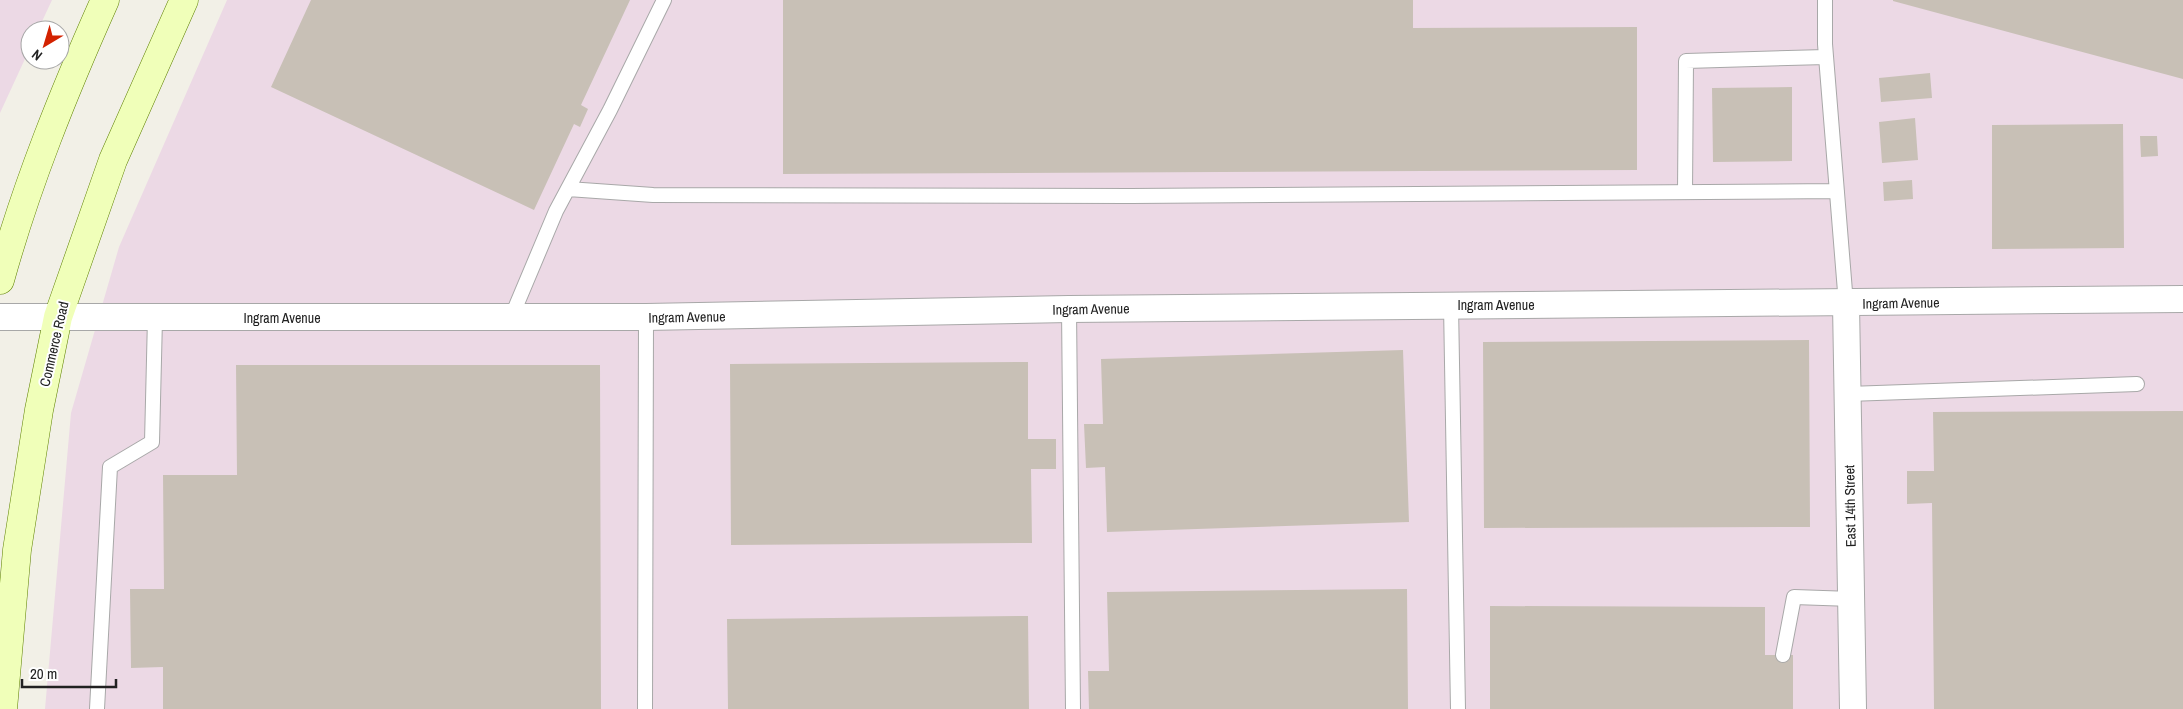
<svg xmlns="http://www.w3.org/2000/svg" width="2183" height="709" viewBox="0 0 2183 709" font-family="'Archivo Narrow',sans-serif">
<rect width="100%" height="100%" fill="#f2f0e7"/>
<path fill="#ecd9e5" d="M 0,0 L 52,0 L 38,30 L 30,30 L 30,48 L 0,113 Z
M 227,0 L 2183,0 L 2183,709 L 45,709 L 71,413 L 119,247 Z"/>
<path fill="#c8c0b6" d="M 311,0 L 630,0 L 581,105 L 588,109 L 580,127 L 574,124 L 534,210 L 271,87 Z
M 783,0 L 1413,0 L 1413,28 L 1637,27 L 1637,170 L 783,174 Z
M 1893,0 L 2183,0 L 2183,79 L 1893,1 Z
M 1930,73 L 1932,98 L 1881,102 L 1879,78 Z
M 1792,87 L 1792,161 L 1713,162 L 1712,88 Z
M 1915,118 L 1918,160 L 1882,163 L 1879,122 Z
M 2123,124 L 2124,248 L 1992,249 L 1992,125 Z
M 2140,136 L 2157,136 L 2158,156 L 2141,157 Z
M 1912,180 L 1913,199 L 1884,201 L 1883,182 Z
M 1809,340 L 1810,527 L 1484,528 L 1483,342 Z
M 1403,350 L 1409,522 L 1107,532 L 1105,467 L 1086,468 L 1084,424 L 1103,424 L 1101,359 Z
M 1028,362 L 1028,439 L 1056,439 L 1056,469 L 1031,469 L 1032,543 L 731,545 L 730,364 Z
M 236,365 L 600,365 L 601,709 L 163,709 L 163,667 L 131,668 L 130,589 L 164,589 L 163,475 L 237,475 Z
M 2183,411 L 2183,709 L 1934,709 L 1932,503 L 1907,504 L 1907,471 L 1934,471 L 1933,412 Z
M 1407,589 L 1408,709 L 1089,709 L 1088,671 L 1109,671 L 1107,592 Z
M 1490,606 L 1765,607 L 1765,655 L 1793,655 L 1793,709 L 1490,709 Z
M 1028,616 L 1029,709 L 728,709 L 727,619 Z"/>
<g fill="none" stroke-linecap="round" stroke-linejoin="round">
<g stroke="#a8a8a8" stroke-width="16">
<path id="service" d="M 1825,0 L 1825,44 L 1846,304
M 568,189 L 653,195 L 1131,196 L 1837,191
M 1685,192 L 1686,61 L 1826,57
M 1451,305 L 1458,709
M 1069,309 L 1073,709
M 511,318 L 556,211 L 610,110 L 664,0
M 1848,394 L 2137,384
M 1783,655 L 1794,597 L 1852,599
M 97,709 L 110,467 L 152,442 L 155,318
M 645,709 L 646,317"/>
</g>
<g stroke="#a8a8a8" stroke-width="28">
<path id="minor" d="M 1846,304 L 1853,709
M 0,317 L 646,317 L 1069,309 L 2183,299"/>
</g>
<g stroke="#5e8100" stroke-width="29">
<path id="secondary" d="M 0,280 C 27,183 64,92 105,0
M 3,709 L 17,550 L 39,410 L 58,317 L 113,160 L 184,0"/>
</g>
<use href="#service" stroke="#fff" stroke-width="14"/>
<use href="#minor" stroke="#fff" stroke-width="26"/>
<use href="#secondary" stroke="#f0ffb9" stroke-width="28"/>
</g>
<g text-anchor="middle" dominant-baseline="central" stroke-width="4" stroke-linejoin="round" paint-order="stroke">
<g font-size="14" fill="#212121" stroke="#fff">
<text transform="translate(1901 303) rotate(-1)">Ingram Avenue</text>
<text x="1496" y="305">Ingram Avenue</text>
<text transform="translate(1091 309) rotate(-1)">Ingram Avenue</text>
<text transform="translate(687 317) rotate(-1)">Ingram Avenue</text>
<text x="282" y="318">Ingram Avenue</text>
<text transform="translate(54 344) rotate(-77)">Commerce Road</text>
<text transform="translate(1850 506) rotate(-91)">East 14th Street</text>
</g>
</g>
<g transform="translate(45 45) rotate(218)"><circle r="24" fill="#ffffff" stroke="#a6a6a6"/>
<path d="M0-4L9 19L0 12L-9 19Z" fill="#d32200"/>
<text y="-8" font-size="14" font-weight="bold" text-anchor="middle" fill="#212121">N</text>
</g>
<path d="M22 679v8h94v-8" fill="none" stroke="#212121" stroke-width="2.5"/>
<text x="30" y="679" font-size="15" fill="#212121" stroke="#ffffff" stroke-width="4" paint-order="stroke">20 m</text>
</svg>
